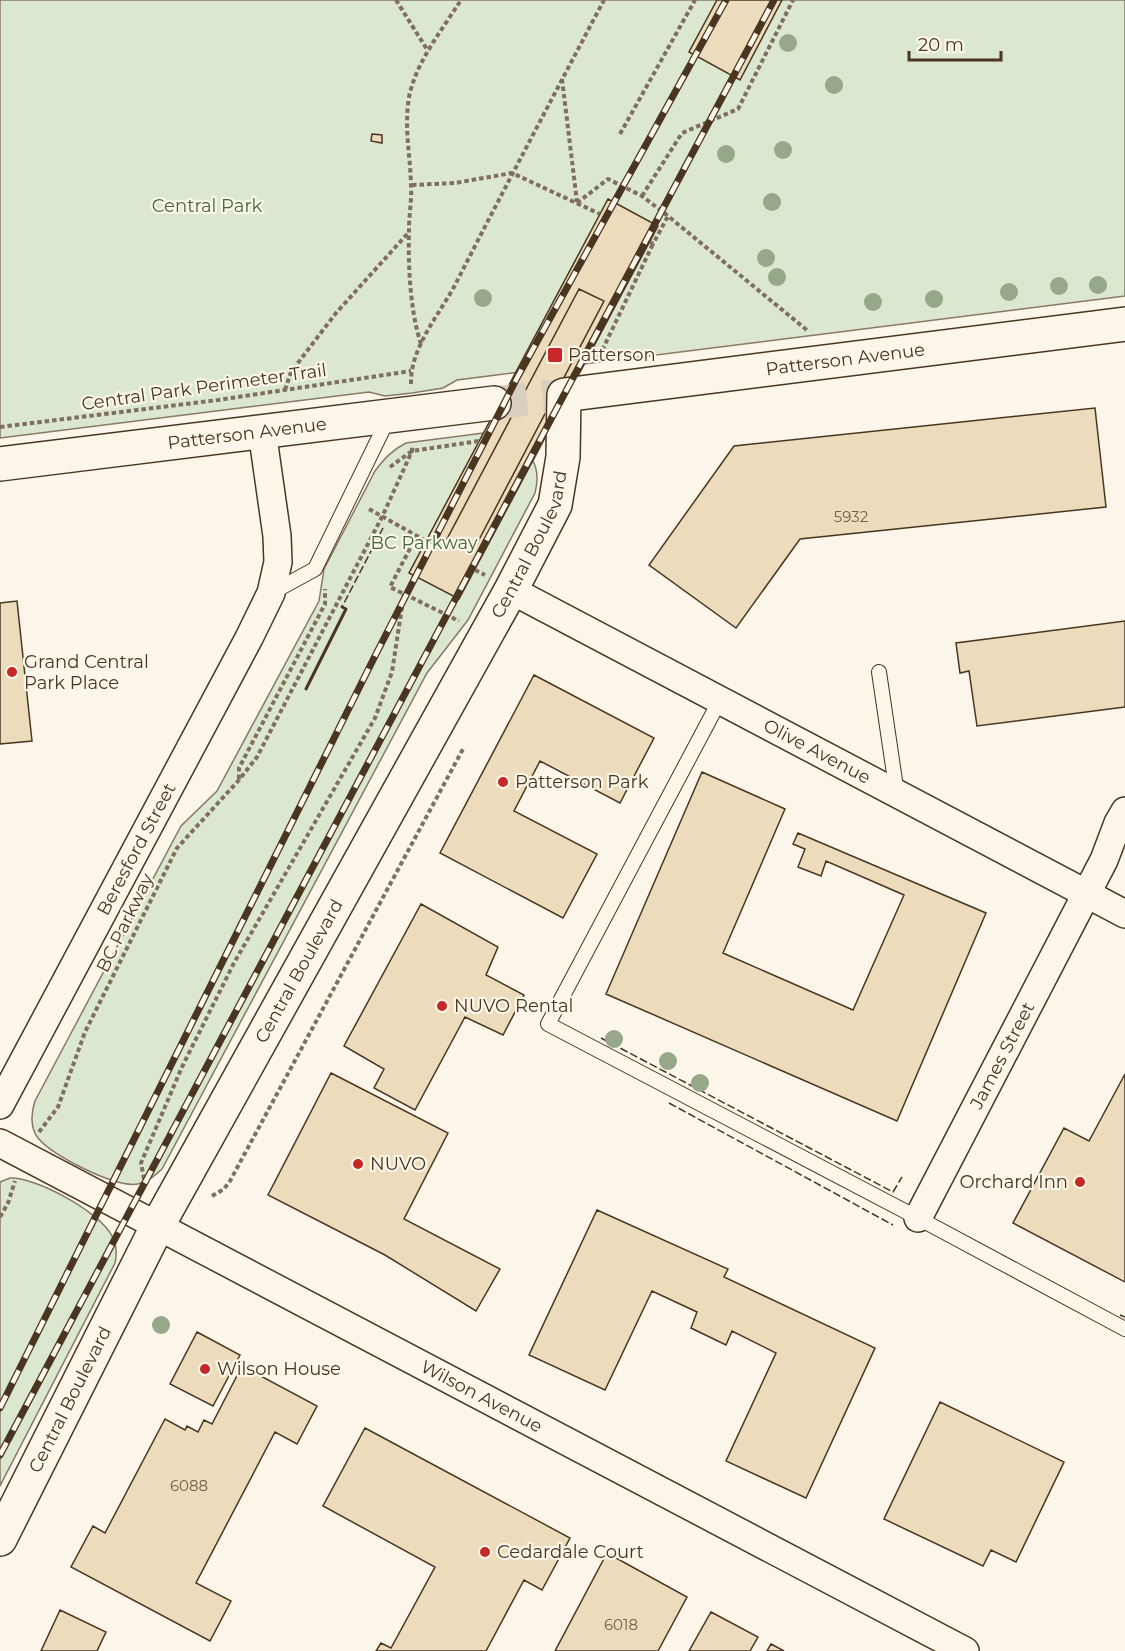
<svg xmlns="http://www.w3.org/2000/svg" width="1125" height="1651" viewBox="0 0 1125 1651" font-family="Montserrat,sans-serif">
<rect width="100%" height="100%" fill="#fbf6e9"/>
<path fill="#dce7d0" stroke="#887966" stroke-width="1.5" d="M 0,0 L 1125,0 L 1125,296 L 457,380 L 443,388 L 412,393 L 385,396 L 369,392 L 0,438 Z
M 499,431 C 523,449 544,458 535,493 L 468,620 L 427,673 L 162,1169 C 155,1175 148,1182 138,1184 C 116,1188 52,1156 38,1138 C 30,1128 31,1113 35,1101 L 181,826 L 217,791 L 319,601 L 324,569 L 375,471 C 384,459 392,450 406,443 Z
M 10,1178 C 36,1177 100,1212 112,1236 C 117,1245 117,1254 115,1263 L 0,1486 L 0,1182 Z"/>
<path fill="#ecdcbc" stroke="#4a3520" stroke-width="1.5" d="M 717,0 L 782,0 L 740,80 L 689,52 Z
M 372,134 L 382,135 L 382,143 L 371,141 Z
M 608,199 L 658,226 L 459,599 L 409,573 Z
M 579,289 L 604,301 L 472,553 L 447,539 Z
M 1095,408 L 1106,507 L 800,539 L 736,628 L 649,565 L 734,446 Z
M 17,601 L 32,741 L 0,744 L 0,603 Z
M 1125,621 L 1125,707 L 977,726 L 969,671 L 960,673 L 956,643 Z
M 534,675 L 654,738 L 620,803 L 540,761 L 514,811 L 597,854 L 563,918 L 440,853 Z
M 702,772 L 785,809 L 723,953 L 853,1010 L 904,895 L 826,861 L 821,876 L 798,867 L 805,849 L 793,844 L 798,833 L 986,913 L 897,1121 L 606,994 Z
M 421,904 L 498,947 L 486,975 L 524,995 L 503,1035 L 465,1017 L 415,1110 L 374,1088 L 384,1069 L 344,1046 Z
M 331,1073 L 448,1133 L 404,1219 L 500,1269 L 476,1311 L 385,1255 L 268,1195 Z
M 1125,1074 L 1125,1282 L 1013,1223 L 1064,1128 L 1089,1141 Z
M 597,1210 L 728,1269 L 724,1277 L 875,1348 L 806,1498 L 726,1461 L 776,1353 L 732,1331 L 726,1345 L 691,1328 L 697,1312 L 652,1291 L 605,1390 L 529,1355 Z
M 197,1332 L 240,1355 L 213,1406 L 170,1384 Z
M 242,1366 L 317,1406 L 297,1444 L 275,1432 L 196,1583 L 231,1601 L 210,1641 L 71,1567 L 93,1526 L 105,1533 L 165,1419 L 185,1430 L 187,1426 L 198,1432 L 204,1420 L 212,1424 Z
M 940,1402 L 1064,1462 L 1016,1562 L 991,1550 L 983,1566 L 884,1519 Z
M 365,1428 L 570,1538 L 542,1590 L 524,1580 L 486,1651 L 376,1651 L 381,1643 L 391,1648 L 435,1567 L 323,1506 Z
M 607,1553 L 687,1597 L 658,1651 L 555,1651 Z
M 60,1610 L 106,1632 L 97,1651 L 41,1651 Z
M 711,1612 L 758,1637 L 750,1651 L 689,1651 Z
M 771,1644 L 784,1651 L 767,1651 Z"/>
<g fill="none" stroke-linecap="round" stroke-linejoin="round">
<path stroke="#d8cfc1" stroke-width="33" stroke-dasharray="33 16" stroke-linecap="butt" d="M 494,403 L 564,395"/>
<g stroke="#4a3520" stroke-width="16">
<path id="service" d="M 273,592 L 315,569 L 388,419
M 879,672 L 897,794
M 720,700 L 548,1024 L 918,1218 L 1125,1329"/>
</g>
<g stroke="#4a3520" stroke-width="30">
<g id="minor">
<path id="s1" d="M 511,590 L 1125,914"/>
<path id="s2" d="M 0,1105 L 249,638 L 271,593 L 278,562 L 277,536 L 262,431"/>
<path id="s3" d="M 0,1143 L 965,1651"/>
<path id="s4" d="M 918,1218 L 1104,860 L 1118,823 L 1125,811"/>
</g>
</g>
<g stroke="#4a3520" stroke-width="36">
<g id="tertiary">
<path id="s5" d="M 0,464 L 494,403"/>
<path id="s6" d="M 0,1539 L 158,1225 L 511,590 L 555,505 L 563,457 L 564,395 L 1125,324"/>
</g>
</g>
<path stroke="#7f6f5c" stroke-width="4" stroke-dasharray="4.5 3" stroke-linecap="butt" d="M 396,0 L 428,51
M 562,79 L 577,202
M 620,134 L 695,0
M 412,185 L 455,183 L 512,173 L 600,214
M 642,196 L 682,133 L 738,109 L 793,0
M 577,203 L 608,179 L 642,196 L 668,216 L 808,331
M 650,242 L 653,244 L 668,216
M 421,344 C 410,311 408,265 409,230 C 409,215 412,199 411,184 C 410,153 404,128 409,97 C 416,62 442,30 461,0
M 599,357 L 653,244
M 411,384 C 410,348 439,315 455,285 C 504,189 554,95 604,0
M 285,390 L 291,372 L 336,313 L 409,232
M 0,427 L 218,400 L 411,371
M 390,467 L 412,451 L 479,441
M 369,509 L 426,541
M 417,535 L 390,587 L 459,621
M 475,570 L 485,575
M 239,779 L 239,768 L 325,604 L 325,589
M 39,1132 L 58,1107 L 85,1032 L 177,848 L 239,780 L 257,757 L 383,515 L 412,451 L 412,445
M 144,1179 L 141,1163 L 182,1067 L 234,963 L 375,718 L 392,672 L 404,594
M 212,1196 L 224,1189 L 230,1181 L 463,749
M 0,1217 L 8,1203 L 15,1181"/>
<use href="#service" stroke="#fbf6e9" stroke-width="14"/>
<use href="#minor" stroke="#fbf6e9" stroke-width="27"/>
<use href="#tertiary" stroke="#fbf6e9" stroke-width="33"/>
<g stroke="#4a3520" stroke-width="7">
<path id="rail" d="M 0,1408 L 374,658 L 517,378 L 726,0
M 0,1455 L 774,0"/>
</g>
<use href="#rail" stroke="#fbf6e9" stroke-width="4.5" stroke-dasharray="14" stroke-linecap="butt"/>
<path stroke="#4a3520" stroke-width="1.5" stroke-dasharray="8 3" stroke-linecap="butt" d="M 306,689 L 346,609 L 342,607 L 383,528
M 601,1038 L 893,1192 L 902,1177
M 669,1103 L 893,1225
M 1120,1315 L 1125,1317"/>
<path stroke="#4a3520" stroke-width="3" d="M 306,689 L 346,609 L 342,607"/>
</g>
<g fill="#96a887">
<circle cx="788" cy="43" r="9"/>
<circle cx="834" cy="85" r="9"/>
<circle cx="783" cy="150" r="9"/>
<circle cx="726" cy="154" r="9"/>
<circle cx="772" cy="202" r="9"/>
<circle cx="766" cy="258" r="9"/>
<circle cx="777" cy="277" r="9"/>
<circle cx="1098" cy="285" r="9"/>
<circle cx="1059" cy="286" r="9"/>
<circle cx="1009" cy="292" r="9"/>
<circle cx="483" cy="298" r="9"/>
<circle cx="934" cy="299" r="9"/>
<circle cx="873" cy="302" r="9"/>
<circle cx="614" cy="1039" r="9"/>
<circle cx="668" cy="1061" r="9"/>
<circle cx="700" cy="1083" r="9"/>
<circle cx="161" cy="1325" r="9"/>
</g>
<g fill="#c62828" stroke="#fbf6e9" stroke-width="2">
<rect x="547" y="347" width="16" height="16" rx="3"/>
<circle cx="12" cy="672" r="6"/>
<circle cx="503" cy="782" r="6"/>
<circle cx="442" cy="1006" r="6"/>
<circle cx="358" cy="1164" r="6"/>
<circle cx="1080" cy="1182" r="6"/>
<circle cx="205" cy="1369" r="6"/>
<circle cx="485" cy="1552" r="6"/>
</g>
<g text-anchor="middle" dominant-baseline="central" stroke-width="4.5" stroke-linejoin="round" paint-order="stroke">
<g font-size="15" fill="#725f47">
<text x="851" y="516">5932</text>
<text x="189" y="1485">6088</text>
<text x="621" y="1624">6018</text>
</g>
<g font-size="18" fill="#436837" stroke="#fbf6e9">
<text x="207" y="206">Central Park</text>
<text x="424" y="543">BC Parkway</text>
</g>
<g font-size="18" fill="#4a3520" stroke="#fbf6e9" text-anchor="start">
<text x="568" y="355">Patterson</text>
<text x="24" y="662">Grand Central<tspan x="24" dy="21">Park Place</tspan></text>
<text x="515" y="782">Patterson Park</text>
<text x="454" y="1006">NUVO Rental</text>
<text x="370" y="1164">NUVO</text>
<text x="1068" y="1182" text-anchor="end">Orchard Inn</text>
<text x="217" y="1369">Wilson House</text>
<text x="497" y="1552">Cedardale Court</text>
</g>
<g font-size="18" fill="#4a3520" stroke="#fbf6e9">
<text stroke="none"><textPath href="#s6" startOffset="1568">Patterson Avenue</textPath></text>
<text transform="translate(204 387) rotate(-8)">Central Park Perimeter Trail</text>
<text stroke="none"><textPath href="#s5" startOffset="249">Patterson Avenue</textPath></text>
<text stroke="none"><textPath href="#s6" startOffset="1128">Central Boulevard</textPath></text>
<text stroke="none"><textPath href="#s1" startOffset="346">Olive Avenue</textPath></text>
<text stroke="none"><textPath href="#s2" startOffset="290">Beresford Street</textPath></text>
<text transform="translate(125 923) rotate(-64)">BC Parkway</text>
<text stroke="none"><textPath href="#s6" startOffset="642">Central Boulevard</textPath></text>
<text stroke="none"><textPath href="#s4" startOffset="183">James Street</textPath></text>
<text stroke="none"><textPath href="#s3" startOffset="544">Wilson Avenue</textPath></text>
<text stroke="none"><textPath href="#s6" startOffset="156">Central Boulevard</textPath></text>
</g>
</g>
<path d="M909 51v9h92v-9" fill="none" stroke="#4a3520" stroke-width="3"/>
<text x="918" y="51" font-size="18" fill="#4a3520" stroke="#fbf6e9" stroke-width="4.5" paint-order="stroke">20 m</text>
</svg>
